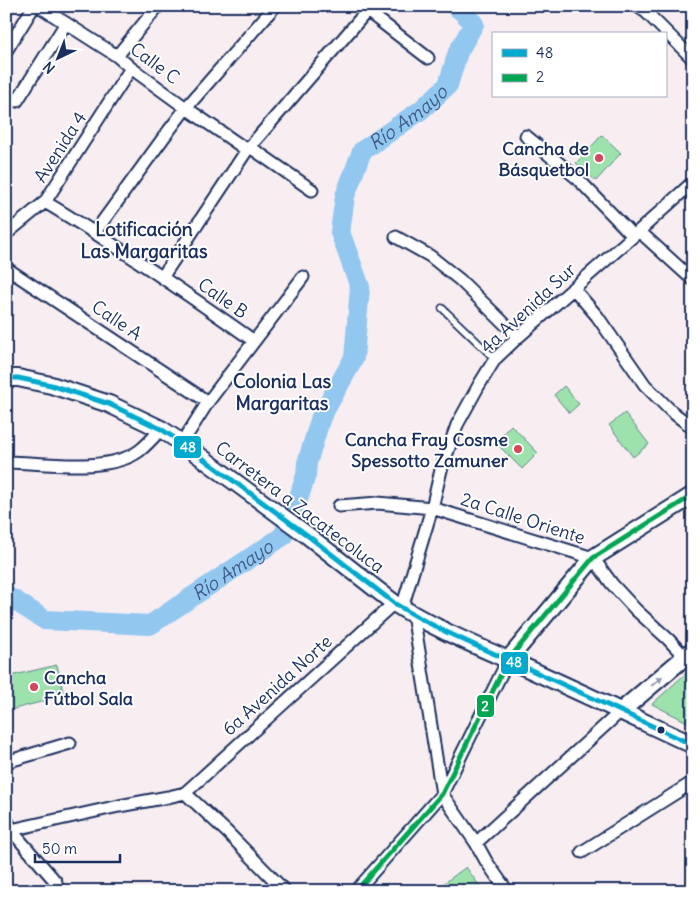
<svg xmlns="http://www.w3.org/2000/svg" width="699" height="897" viewBox="0 0 699 897" font-family="Delius,sans-serif">
<rect width="100%" height="100%" fill="#f8eef2"/>
<filter id="ink" filterUnits="userSpaceOnUse"><feTurbulence type="fractalNoise" baseFrequency=".02" numOctaves="2"/><feDisplacementMap in="SourceGraphic" scale="10" xChannelSelector="R" yChannelSelector="G"/><feConvolveMatrix kernelMatrix="1 2 1 2 8 2 1 2 1" color-interpolation-filters="sRGB"/></filter>
<g filter="url(#ink)">
<path fill="#9de1ad" stroke="#5c8886" d="M 602,135 L 621,153 L 596,181 L 576,163 Z
M 564,386 L 579,404 L 569,413 L 554,395 Z
M 625,413 L 649,444 L 633,457 L 609,425 Z
M 511,425 L 538,453 L 522,469 L 495,442 Z
M 57,665 L 64,696 L 10,710 L 6,697 L 6,677 Z
M 693,667 L 693,725 L 652,704 Z
M 466,867 L 483,891 L 447,891 L 443,884 Z"/>
<g fill="none" stroke-linecap="round" stroke-linejoin="round">
<path stroke="#92c7f0" stroke-width="20" id="s1" d="M 6,596 L 14,600 L 45,620 L 150,625 L 283,536 L 298,500 L 306,475 L 307,463 L 321,417 L 354,358 L 360,287 L 340,232 L 345,196 L 362,151 L 421,110 L 448,85 L 458,52 L 474,24 L 463,12 L 455,6"/>
<g stroke="#1b2f5e" stroke-width="9">
<path id="service" d="M 442,308 L 495,359"/>
</g>
<g stroke="#1b2f5e" stroke-width="15">
<path id="minor" d="M 39,6 L 117,56 L 131,68 L 186,108 L 247,150
M 637,6 L 646,12 L 693,59
M 362,7 L 428,58
M 6,51 L 34,6
M 117,56 L 158,6
M 17,101 L 66,23
M 526,136 L 577,178 L 633,236
M 250,147 L 312,190
M 45,202 C 117,245 186,293 254,341
M 639,231 L 693,280
M 95,232 L 164,137 L 186,108 L 275,6
M 6,234 L 45,202 L 131,68
M 396,237 L 430,256 L 460,280 L 518,337
M 6,268 L 208,402
M 163,276 L 247,150 L 367,11
M 573,288 L 597,316 L 645,385 L 671,411 L 693,428
M 182,443 L 208,402 L 303,277
M 9,462 C 45,463 109,473 139,451 C 147,445 154,437 161,429
M 339,506 L 378,503 L 432,508 L 593,558 L 612,584 L 636,610 L 668,639 L 685,657
M 402,608 L 432,508 L 441,470 L 457,425 L 479,385 L 495,359 L 518,337 L 639,231 L 693,182
M 413,614 L 442,794 L 476,843 L 486,861 L 507,891
M 6,762 L 70,743
M 185,793 L 227,832 L 285,891
M 6,818 L 11,830 L 56,882 L 57,891
M 6,835 L 11,830 L 119,806 L 168,797 L 185,793 L 394,603
M 476,843 L 621,711
M 582,852 L 693,782
M 356,891 L 442,794 L 508,660
M 689,891 L 693,889"/>
</g>
<g stroke="#1b2f5e" stroke-width="20">
<path id="secondary" d="M 6,378 L 18,378 L 51,385 L 109,404 L 161,429 L 182,443 L 307,535 L 394,603 C 433,628 477,646 520,665 C 578,691 635,718 693,745
M 508,660 L 593,558 L 693,495
M 621,711 L 693,650"/>
</g>
<use href="#service" stroke="#fff" stroke-width="5.5"/>
<use href="#minor" stroke="#fff" stroke-width="11"/>
<use href="#secondary" stroke="#fff" stroke-width="16"/>
<g stroke="#fff" stroke-width="9">
<path id="bus-1" d="M 6,378 L 18,378 L 51,385 L 109,404 L 161,429 L 182,443 L 307,535 L 394,603 C 433,628 477,646 520,665 C 578,691 635,718 693,745"/>
</g>
<g stroke="#fff" stroke-width="9">
<path id="bus-2" d="M 356,891 L 442,794 L 508,660 L 593,558 L 693,495"/>
</g>
<use href="#bus-1" stroke="#00a9ce" stroke-width="5"/>
<use href="#bus-2" stroke="#00a651" stroke-width="5"/>
</g>
<defs><path id="oneway-solid" d="M-6-.8H1V-3.2L6.5 0L1 3.2V.8H-6Z" transform="scale(1.25)"/></defs>
<use fill="#8d97ae" href="#oneway-solid" transform="translate(657 681) rotate(-41)"/>
</g>
<g fill="#d1495b" stroke="#fff" stroke-width="2">
<circle cx="599" cy="158" r="5"/>
<circle cx="518" cy="449" r="5"/>
<circle cx="34" cy="687" r="5"/>
</g>
<circle fill="#1b2f5e" stroke="#fff" stroke-width="2" cx="661" cy="730" r="4.5"/>
<g text-anchor="middle" dominant-baseline="central" stroke-width="4" stroke-linejoin="round" paint-order="stroke">
<g font-size="18" fill="#1b2f5e" stroke="#fff">
<text transform="translate(155 63) rotate(37)">Calle C</text>
<text transform="translate(60 147) rotate(-57)">Avenida 4</text>
<text transform="translate(223 298) rotate(35)">Calle B</text>
<text transform="translate(528 308) rotate(-43)">4a Avenida Sur</text>
<text transform="translate(117 320) rotate(34)">Calle A</text>
<text transform="translate(300 507) rotate(37)">Carretera a Zacatecoluca</text>
<text transform="translate(523 518) rotate(18)">2a Calle Oriente</text>
<text transform="translate(277 685) rotate(-42)">6a Avenida Norte</text>
</g>
<g font-size="18" font-weight="bold" fill="#1b2f5e" stroke="#fff" text-anchor="end">
<text x="589" y="148">Cancha de<tspan x="589" dy="21">Básquetbol</tspan></text>
<text x="508" y="439">Cancha Fray Cosme<tspan x="508" dy="21">Spessotto Zamuner</tspan></text>
<text x="44" y="677" text-anchor="start">Cancha<tspan x="44" dy="21">Fútbol Sala</tspan></text>
</g>
<g font-size="19" font-style="italic" fill="#3f5d8a" stroke="#fff">
<text stroke="none"><textPath href="#s1" startOffset="775">Río Amayo</textPath></text>
<text stroke="none"><textPath href="#s1" startOffset="250">Río Amayo</textPath></text>
</g>
<g font-size="19" font-weight="bold" fill="#1b2f5e" stroke="#fff">
<text x="144" y="229">Lotificación<tspan x="144" dy="22">Las Margaritas</tspan></text>
<text x="282" y="381">Colonia Las<tspan x="282" dy="22">Margaritas</tspan></text>
</g>
</g>
<g stroke="#fff" stroke-width="2">
<rect x="173" y="435" width="29" height="24" rx="5" fill="#00a9ce"/>
<rect x="500" y="651" width="29" height="24" rx="5" fill="#00a9ce"/>
<rect x="476" y="694" width="19" height="24" rx="5" fill="#00a651"/>
</g>
<g font-size="14" text-anchor="middle" font-weight="bold" fill="#fff">
<text x="188" y="452">48</text>
<text x="514" y="667">48</text>
<text x="485" y="711">2</text>
</g>
<rect width="699" height="897" fill="none" stroke="#fff" stroke-width="25"/>
<rect x="12" y="12" width="674" height="872" fill="none" stroke="#1b2f5e" stroke-width="2" filter="url(#ink)"/>
<rect x="492" y="32" width="175" height="65" fill="#ffffff" stroke="#a4acbf"/>
<rect x="502" y="49" width="25" height="8" fill="#00a9ce" stroke="#a4acbf"/>
<text x="536" y="58" font-size="15" fill="#1b2f5e">48</text>
<rect x="502" y="74" width="25" height="8" fill="#00a651" stroke="#a4acbf"/>
<text x="536" y="82" font-size="15" fill="#1b2f5e">2</text>
<g transform="translate(58 58) rotate(223)" stroke="#ffffff" stroke-width="4" paint-order="stroke">
<path d="M0-4L9 19L0 12L-9 19Z" fill="#1b2f5e"/>
<text y="-8" font-size="14" font-weight="bold" text-anchor="middle" fill="#1b2f5e">N</text>
</g>
<path d="M35 854v8h85v-8" fill="none" stroke="#1b2f5e" stroke-width="2.5"/>
<text x="42" y="854" font-size="15" fill="#1b2f5e" stroke="#ffffff" stroke-width="4" paint-order="stroke">50 m</text>
</svg>
